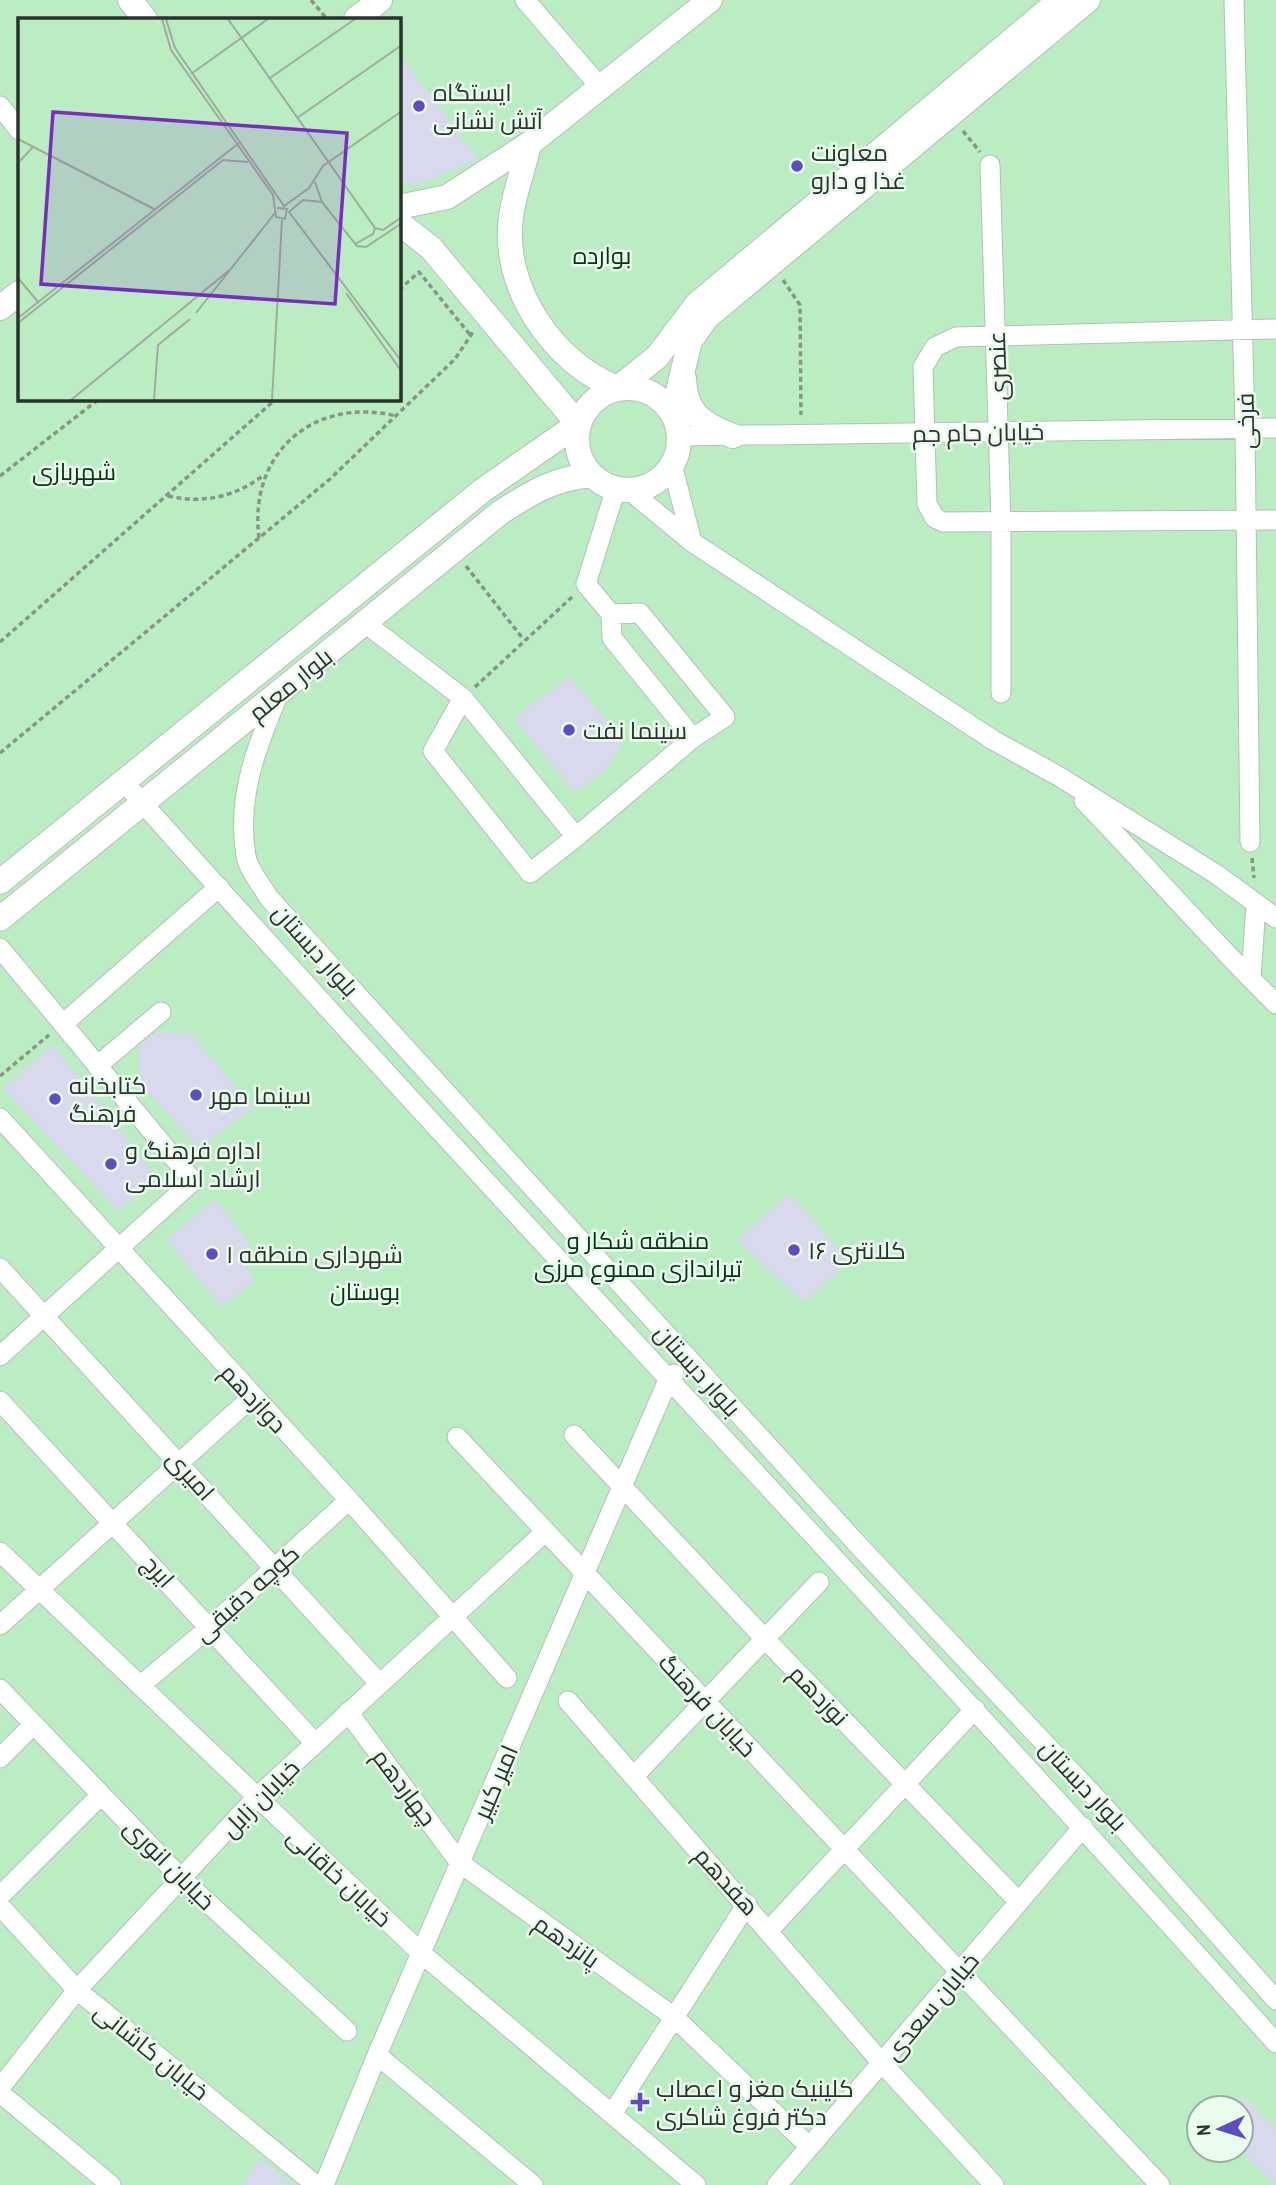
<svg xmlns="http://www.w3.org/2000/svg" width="1276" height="2185" viewBox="0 0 1276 2185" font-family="'Archivo Narrow',Cairo,sans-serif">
<rect width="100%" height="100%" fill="#eafced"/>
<path fill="#bbedc3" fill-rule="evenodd" d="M 0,0 L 1276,0 L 1276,2185 L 0,2185 ZM 19,19 L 399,19 L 399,399 L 19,399 ZM 1199,2108 L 1241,2108 L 1241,2150 L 1199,2150 Z"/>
<path fill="#d8d9ed" d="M 399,53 L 478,159 L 422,183 L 399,184 Z
M 570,676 L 623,742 L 604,772 L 574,792 L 514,718 Z
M 156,1032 L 191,1033 L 253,1108 L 199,1148 L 139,1082 L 139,1047 Z
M 53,1045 L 158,1179 L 118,1211 L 3,1088 Z
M 789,1193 L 849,1260 L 804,1303 L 737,1240 Z
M 215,1199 L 249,1242 L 246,1266 L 254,1282 L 221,1306 L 166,1240 Z
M 1241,2094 L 1276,2129 L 1276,2185 L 1241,2151 Z
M 259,2158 L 293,2185 L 243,2185 Z"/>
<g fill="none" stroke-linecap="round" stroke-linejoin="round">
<g stroke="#b1c2b3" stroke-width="21">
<path id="minor" d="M 525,0 L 601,88
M 1234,0 L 1245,428 L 1250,842
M 0,106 L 19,130
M 990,165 L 1001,522 L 1001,693
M 1276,329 L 956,337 L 935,347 L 923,367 L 927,504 L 935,518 L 943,522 L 1276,520
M 680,436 L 1276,428
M 672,464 L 692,542
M 616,488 L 586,584 L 611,614 L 612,638 L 693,738
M 629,490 L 692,542 L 993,740 L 1060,777 L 1216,874 L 1276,918
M 365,623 L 463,698 L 433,751 L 530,873 L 576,837
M 279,693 C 257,745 236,798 246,856 C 248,869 262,886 269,898 L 859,1546 L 1100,1802 L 1276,2000
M 463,698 L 576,837 L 693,738 L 725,717 L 640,613 L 611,614
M 123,781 C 502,1207 897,1618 1276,2043
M 1084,801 C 1149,868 1209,938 1276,1004
M 0,948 L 193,1181 L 0,1356
M 1251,979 L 1256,904
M 63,1024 L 219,887
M 97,1066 L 161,1012
M 0,1118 L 349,1500 L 507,1678
M 0,1268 L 379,1683
M 0,1401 L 315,1743
M 574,1435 L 766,1640 L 1019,1902
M 457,1437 L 1160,2185
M 0,1552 L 421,1953 L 696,2185
M 0,1625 L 252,1397
M 141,1685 L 210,1627 L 349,1500
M 0,1689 L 181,1878 L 347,2031
M 568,1701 L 882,2063 L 994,2185
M 348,1712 L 460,1863 L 674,2017 L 809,2146
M 0,1758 L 34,1724
M 634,1776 L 819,1582
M 0,1896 L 101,1795
M 0,1906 L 77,1990 L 316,2185
M 770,1929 L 975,1709
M 377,2055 L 533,2185
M 0,2088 L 77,1990 L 256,1798 L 545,1532
M 0,2093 L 111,2185
M 612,2114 L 747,1904
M 324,2185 L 377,2055 L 668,1380 L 674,1374
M 777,2185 L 1083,1827"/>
</g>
<g stroke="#b1c2b3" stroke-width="26">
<path id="major" d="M 130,0 L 145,19
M 356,19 L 380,0
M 529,144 C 524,168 514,193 511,217 C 501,286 553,364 618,388 L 657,357 L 697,304 L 1060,0
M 399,207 L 447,197 L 529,144 L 710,0
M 0,308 L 19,293
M 684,379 C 685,414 703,424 733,436
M577 439a51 51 0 1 1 102 0a51 51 0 1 1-102 0Z
M 673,412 L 690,341 L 707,317 L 1088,0
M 0,882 L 483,490 L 578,424 L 431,248 L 399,223
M 0,919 L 501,512 C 532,492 555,478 592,475"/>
</g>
<path stroke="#88948a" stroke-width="3.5" stroke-dasharray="5 3.5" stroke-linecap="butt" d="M 311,0 L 327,19
M 963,131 L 980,152
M 783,280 L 800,305 L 801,415
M 399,290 L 419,272 L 471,336
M 0,476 L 99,399
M 168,496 C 203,504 235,497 264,475
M 259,538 C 248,453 314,396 396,416
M 466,566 L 524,640
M 0,642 L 276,399
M 475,687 L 572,597
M 0,753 L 330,479 L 455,359 L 473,332
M 1252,858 L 1254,878
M 0,1076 L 49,1035"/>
<use href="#minor" stroke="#fff" stroke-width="19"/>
<use href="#major" stroke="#fff" stroke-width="24"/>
</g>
<g fill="#5e4cc5" stroke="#eafced" stroke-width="2.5">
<circle cx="419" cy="106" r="7"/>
<circle cx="797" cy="166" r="7"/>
<circle cx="569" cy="730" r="7"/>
<circle cx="196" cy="1095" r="7"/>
<circle cx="55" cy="1099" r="7"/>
<circle cx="111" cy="1164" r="7"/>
<circle cx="794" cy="1250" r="7"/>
<circle cx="212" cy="1254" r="7"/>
<path d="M636.5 2091.5h7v7h7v7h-7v7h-7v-7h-7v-7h7z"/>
</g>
<g text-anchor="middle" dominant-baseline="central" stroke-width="5" stroke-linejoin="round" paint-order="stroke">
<g font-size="24" fill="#2b322c" stroke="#eafced" text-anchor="start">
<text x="433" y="92">ایستگاه<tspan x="433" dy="28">آتش نشانی</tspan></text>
<text x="811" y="152">معاونت<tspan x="811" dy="28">غذا و دارو</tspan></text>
<text x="583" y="730">سینما نفت</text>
<text x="69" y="1085">کتابخانه<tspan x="69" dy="28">فرهنگ</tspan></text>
<text x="210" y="1095">سینما مهر</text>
<text x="125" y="1150">اداره فرهنگ و<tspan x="125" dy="28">ارشاد اسلامی</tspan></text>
<text x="808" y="1250">کلانتری ۱۶</text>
<text x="226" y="1254">شهرداری منطقه ۱</text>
<text x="656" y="2088">کلینیک مغز و اعصاب<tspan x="656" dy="28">دکتر فروغ شاکری</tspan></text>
</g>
<g font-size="24" fill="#053415" stroke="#eafced">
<text x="602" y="255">بوارده</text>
<text x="74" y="471">شهربازی</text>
<text x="638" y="1240">منطقه شکار و<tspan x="638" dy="28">تیراندازی ممنوع مرزی</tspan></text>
<text x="365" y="1291">بوستان</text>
</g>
<g font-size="24" fill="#2b322c" stroke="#eafced">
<text transform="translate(997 366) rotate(-92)">عنصری</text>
<text transform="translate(1245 421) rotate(-91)">فرخی</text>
<text transform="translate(978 432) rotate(-1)">خیابان جام جم</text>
<text transform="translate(290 684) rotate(-39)">بلوار معلم</text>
<text transform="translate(316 950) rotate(48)">بلوار دبستان</text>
<text transform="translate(698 1370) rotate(48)">بلوار دبستان</text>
<text transform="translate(254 1398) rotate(47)">دوازدهم</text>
<text transform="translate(191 1475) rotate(48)">امیری</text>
<text transform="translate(159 1571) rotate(48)">ایرج</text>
<text transform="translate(246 1593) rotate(-42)">کوچه دقیقی</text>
<text transform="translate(819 1695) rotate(46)">نوزدهم</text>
<text transform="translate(708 1705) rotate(47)">خیابان فرهنگ</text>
<text transform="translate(495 1782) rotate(-67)">امیر کبیر</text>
<text transform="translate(1084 1785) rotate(47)">بلوار دبستان</text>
<text transform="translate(405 1787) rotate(53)">چهاردهم</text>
<text transform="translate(260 1798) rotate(-45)">خیابان زابل</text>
<text transform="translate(170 1864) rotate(45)">خیابان انوری</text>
<text transform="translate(340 1877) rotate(43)">خیابان خاقانی</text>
<text transform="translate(727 1881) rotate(48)">هفدهم</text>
<text transform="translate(567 1941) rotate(35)">پانزدهم</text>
<text transform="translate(931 2006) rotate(-50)">خیابان سعدی</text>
<text transform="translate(152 2051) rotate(39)">خیابان کاشانی</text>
</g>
</g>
<g transform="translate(18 18)">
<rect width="383" height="383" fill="#eafced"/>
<path d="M 0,1 L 383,1 L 383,382 L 0,382 Z" fill="#bbedc3"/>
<path fill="none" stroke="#9eaba0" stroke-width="2" d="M 144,1 L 153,32 L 255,177 L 258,199 L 267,201 L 269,191 L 259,190M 148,1 L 157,30 L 266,188 L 291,170 L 305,148 L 384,93M 210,1 L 357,210 L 365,212 L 384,199M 173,56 L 250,1M 252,60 L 337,1M 279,100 L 384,27M 0,121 L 138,192M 0,145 L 15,129M 297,164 L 304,184 L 339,228 L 348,229 L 384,205M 304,184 L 285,182 L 271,194 L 384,344M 337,226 L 355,216 L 357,210M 0,260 L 21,285M 328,275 L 384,354M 178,295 L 257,195M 0,300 L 221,125M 0,305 L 205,142 L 230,144M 53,382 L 214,250M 136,382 L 140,327 L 172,301M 254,382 L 264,202"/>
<path fill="#7b2cbf" fill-opacity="0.15" stroke="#7b2cbf" stroke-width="3.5" d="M 35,94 L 329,115 L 317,286 L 23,266 Z"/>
<rect width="383" height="383" fill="none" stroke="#2b322c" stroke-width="3.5"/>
</g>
<g transform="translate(1220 2129) rotate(266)"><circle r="33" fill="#eafced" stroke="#9eaba0" stroke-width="2"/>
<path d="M0-5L12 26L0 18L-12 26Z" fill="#5e4cc5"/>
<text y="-10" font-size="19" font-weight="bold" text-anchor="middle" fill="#2b322c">N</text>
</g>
</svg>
